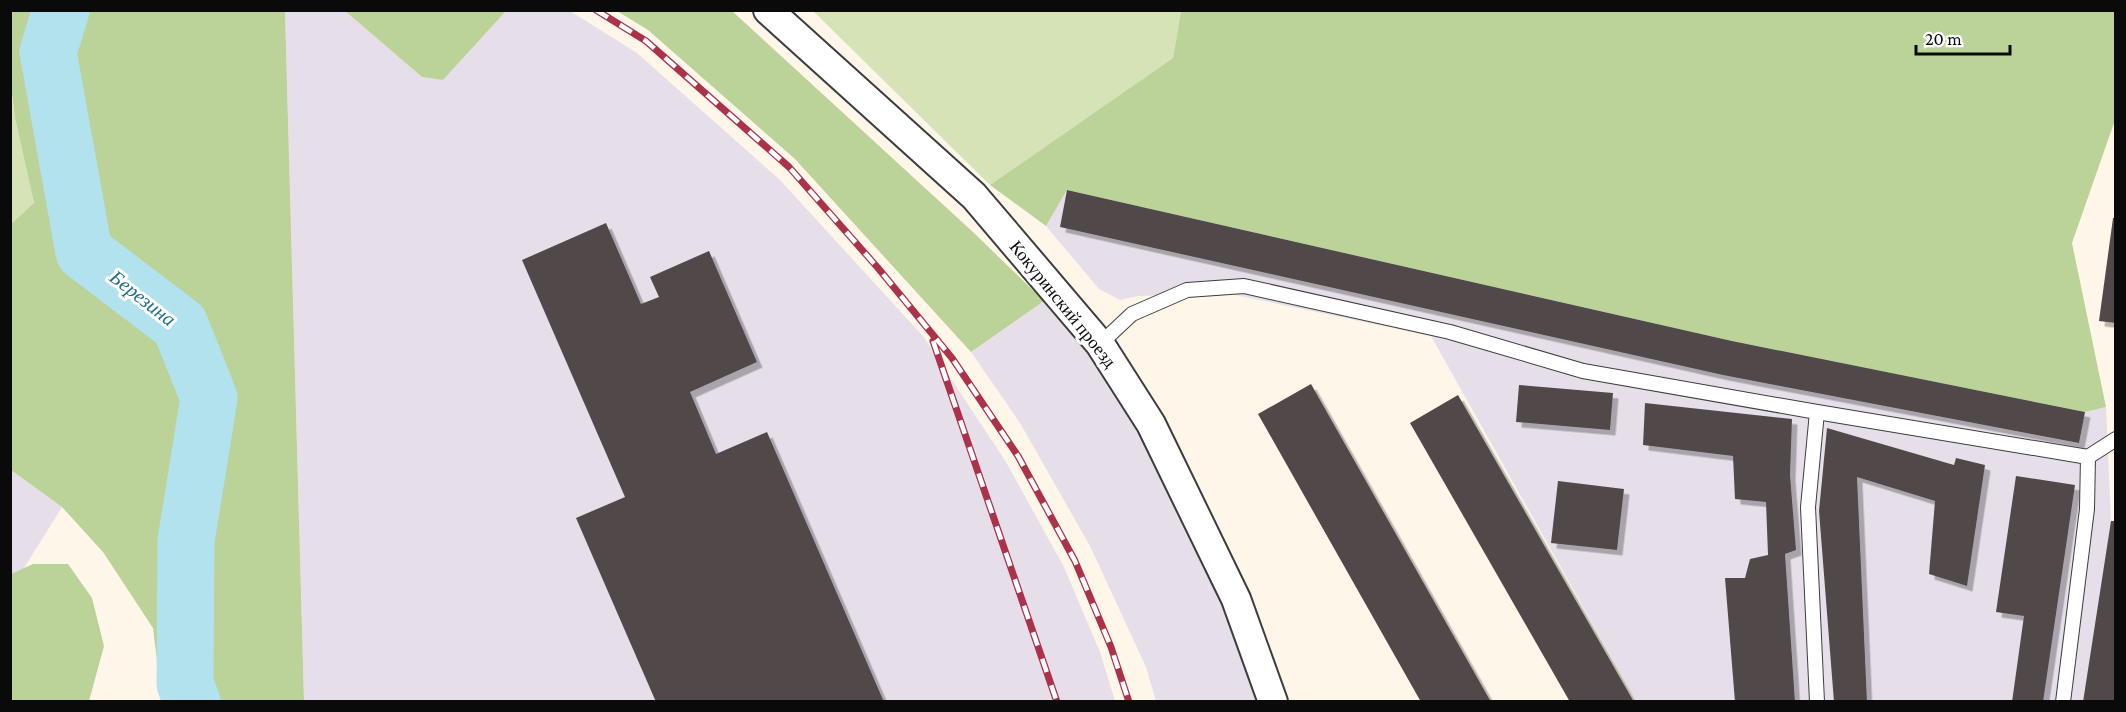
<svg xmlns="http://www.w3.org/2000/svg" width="2126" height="712" viewBox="0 0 2126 712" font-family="'Crimson Pro',serif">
<defs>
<filter id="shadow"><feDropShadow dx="5.5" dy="5.5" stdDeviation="0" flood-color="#0004"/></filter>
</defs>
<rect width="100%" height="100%" fill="#fdf6e9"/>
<path fill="#e6dfe9" d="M 285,11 L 345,11 L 422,77 L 443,80 L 506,11 L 570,11 L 637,53 L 779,179 L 923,336 L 1006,462 L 1064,567 L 1100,652 L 1115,701 L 304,701 Z
M 1067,190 L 1732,341 L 2085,412 L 2106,407 L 2111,521 L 2116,521 L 2115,701 L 1636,701 L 1431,336 L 1226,293 L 1138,296 L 1120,300 L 1099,289 L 1046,226 Z
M 1044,301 L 1088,353 L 1134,422 L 1226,606 L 1260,701 L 1156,701 L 1146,667 L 1090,546 L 1020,423 L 971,352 Z
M 11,470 L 62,507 L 11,589 Z"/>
<path fill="#d5e3b7" d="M 813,11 L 1181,11 L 1173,58 L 990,185 Z
M 10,87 L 15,118 L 34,203 L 11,224 Z"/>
<path fill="#bbd298" d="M 11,10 L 285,11 L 304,701 L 162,701 L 153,628 L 103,552 L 62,507 L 11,470 L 11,224 L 34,203 L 15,118 L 11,87 Z
M 345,11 L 506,11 L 443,80 L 422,77 Z
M 617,11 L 732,11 L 974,233 L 1044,301 L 971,352 L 795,159 L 648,30 Z
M 1181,11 L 2115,11 L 2115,120 L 2072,243 L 2106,407 L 2085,412 L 1732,341 L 1067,190 L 1046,226 L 990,185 L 1173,58 Z
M 33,564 L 68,564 L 92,598 L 104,646 L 89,701 L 11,701 L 11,574 Z"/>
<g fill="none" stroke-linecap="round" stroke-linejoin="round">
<path stroke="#b3e2ef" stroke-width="57" d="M 61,10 L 48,52 L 84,252 L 180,325 L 209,398 L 186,541 L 185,684 L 192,702"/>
</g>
<path fill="#514a48" filter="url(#shadow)" d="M 1067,190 L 1732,341 L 2085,412 L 2079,443 L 1723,375 L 1060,227 Z
M 2113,218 L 2116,218 L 2116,323 L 2099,321 Z
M 606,223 L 641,304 L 659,297 L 650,277 L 709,251 L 757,362 L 690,392 L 716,454 L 767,432 L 884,702 L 656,702 L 576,518 L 625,497 L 522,260 Z
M 1311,384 L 1491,702 L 1421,702 L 1258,414 Z
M 1519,385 L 1613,393 L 1610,430 L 1516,422 Z
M 1458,395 L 1634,702 L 1570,702 L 1410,423 Z
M 1645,403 L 1792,419 L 1790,475 L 1796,550 L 1785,554 L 1795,702 L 1735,702 L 1725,578 L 1745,578 L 1750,559 L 1768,555 L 1766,502 L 1735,499 L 1733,456 L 1643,445 Z
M 1827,428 L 1954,465 L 1956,458 L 1985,465 L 1967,586 L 1929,574 L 1935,501 L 1857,477 L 1867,702 L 1834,702 L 1819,511 Z
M 2016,476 L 2075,485 L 2043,702 L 2012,702 L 2024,616 L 1996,612 Z
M 1558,481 L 1624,489 L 1617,550 L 1551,543 Z
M 2111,521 L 2116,521 L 2116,702 L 2083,702 Z"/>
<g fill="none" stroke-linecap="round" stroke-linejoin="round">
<g stroke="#3d3d3d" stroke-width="16">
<path id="lane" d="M 1100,344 L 1132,314 L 1187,290 L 1244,286 L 1450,332 L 1583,371 L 1817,412 L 2088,457 L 2116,439
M 1817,702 L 1808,507 L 1817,412
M 2063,702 L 2087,509 L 2088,457"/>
</g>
<g stroke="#3d3d3d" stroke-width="32">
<path id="street" d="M 768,10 L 974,196 L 1100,344 L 1151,424 L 1236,599 L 1273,702"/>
</g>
<use href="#lane" stroke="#fff" stroke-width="14"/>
<use href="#street" stroke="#fff" stroke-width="28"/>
<g stroke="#ab324b" stroke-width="7">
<path id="rail" d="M 596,10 L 646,41 L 789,167 L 878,268 L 952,358 L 1018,456 L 1075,561 L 1111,647 L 1129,702
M 933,341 L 1057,702"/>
</g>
<use href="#rail" stroke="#fff" stroke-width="4.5" stroke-dasharray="14" stroke-linecap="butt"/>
</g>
<g text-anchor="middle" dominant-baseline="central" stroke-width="6" stroke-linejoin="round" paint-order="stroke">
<g font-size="18" fill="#0a0a0a" stroke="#fff">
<text transform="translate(1063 304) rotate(51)">Кокуринский проезд</text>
</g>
<g font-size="20" font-style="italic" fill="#22708e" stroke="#fff">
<text transform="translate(143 298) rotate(38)">Березина</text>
</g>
</g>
<rect width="2126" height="712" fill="none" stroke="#0a0a0a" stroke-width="24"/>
<path d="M1916 45v9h94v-9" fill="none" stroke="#0a0a0a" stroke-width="3"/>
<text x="1925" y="45" font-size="18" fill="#0a0a0a" stroke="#ffffff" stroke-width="4.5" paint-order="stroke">20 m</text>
</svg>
